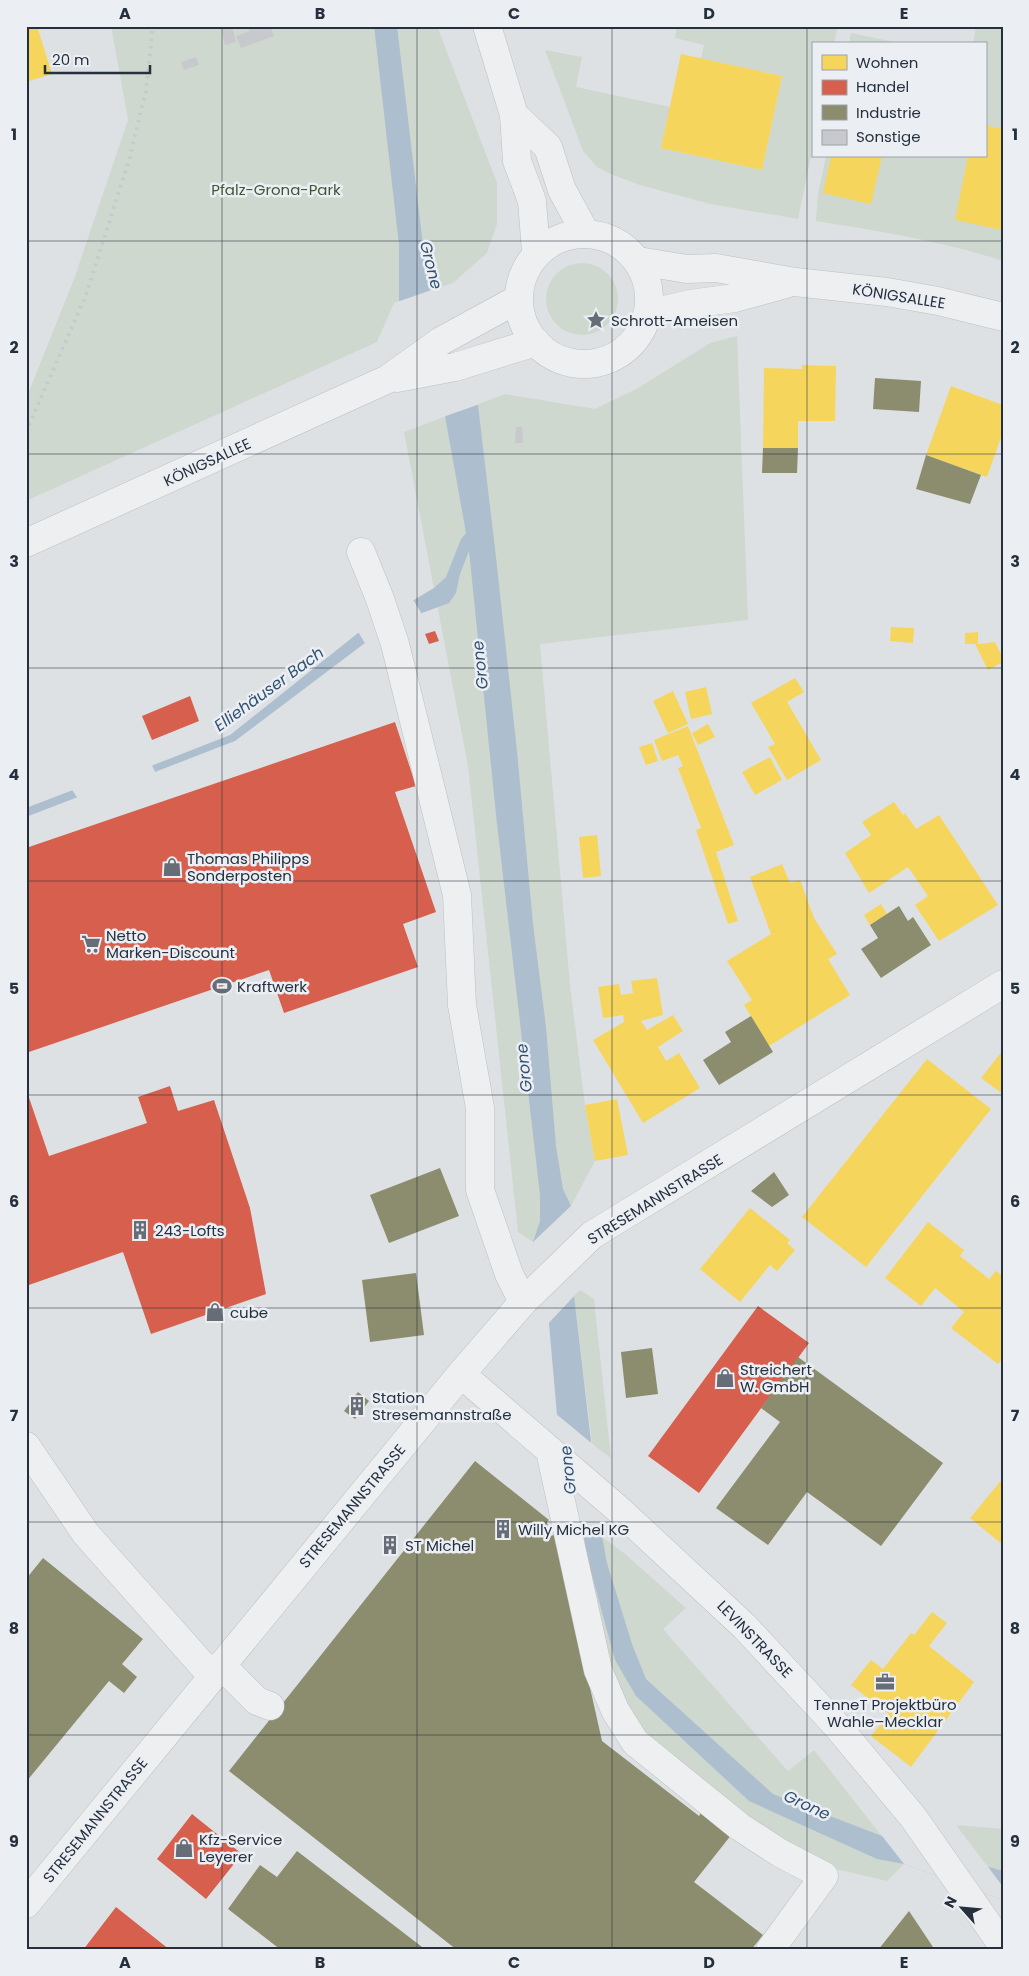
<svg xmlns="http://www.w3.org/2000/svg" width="1029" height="1976" viewBox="0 0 1029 1976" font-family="Poppins,sans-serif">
<rect width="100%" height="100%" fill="#dee1e4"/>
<path fill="#cfd8cf" d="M 111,26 L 437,26 L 497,183 L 497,224 L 487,253 L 453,283 L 394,303 L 377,342 L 26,501 L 26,399 L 74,279 L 128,120 Z
M 677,26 L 838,26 L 834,44 L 813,44 L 813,147 L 798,219 L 710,204 L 640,185 L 613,175 L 597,167 L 583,151 L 545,50 L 582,57 L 576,87 L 670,107 L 661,148 L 762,170 L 782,76 L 701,59 L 704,45 L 675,38 Z
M 976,26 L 1003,26 L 1003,261 C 942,241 879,231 816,221 L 818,194 L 826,156 L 985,156 L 985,44 L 973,44 Z
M 851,33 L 904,44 L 849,44 Z
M546 299a36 36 0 1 1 72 0a36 36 0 1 1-72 0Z
M 737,336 L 748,620 L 540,644 L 570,985 L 585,1105 L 595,1161 L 571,1206 L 533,1242 L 518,1232 L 468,766 L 404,432 L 505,394 L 595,409 L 638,388 L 710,343 Z
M 580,1290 L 594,1299 L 611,1458 L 592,1444 L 574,1295 Z
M 571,1513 L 625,1554 L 686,1608 L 663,1629 L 788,1771 L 814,1750 L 904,1864 L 887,1881 L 827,1867 L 783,1845 L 642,1734 L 608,1670 Z
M 956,1825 L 1003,1829 L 1003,1887 Z"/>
<path fill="#adbfcf" d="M 374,26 L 397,26 L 425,262 L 437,288 L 478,405 L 496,557 L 517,751 L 533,924 L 546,1027 L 556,1146 L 563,1189 L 571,1206 L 574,1295 L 602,1536 L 607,1563 L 632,1644 L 646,1679 L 773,1794 L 882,1836 L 1003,1871 L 1003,1900 L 904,1864 L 877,1859 L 749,1801 L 636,1696 L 615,1660 L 587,1557 L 581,1520 L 557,1415 L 549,1324 L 533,1242 L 540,1221 L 540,1195 L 497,824 L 469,551 L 460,574 L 456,593 L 449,603 L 422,613 L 365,643 L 235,741 L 155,772 L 78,797 L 26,817 L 26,808 L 73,790 L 151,766 L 230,735 L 358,633 L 434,588 L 446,577 L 461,539 L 466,533 L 445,416 L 399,301 L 399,245 Z"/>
<path fill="#dee1e4" d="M 440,287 L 480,404 L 443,417 L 397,302 Z
M 412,598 L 423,616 L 366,645 L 357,630 Z
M 151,763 L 156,774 L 78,799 L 71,788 Z
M 571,1206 L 575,1241 L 577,1293 L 546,1326 L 537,1276 L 533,1242 Z
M 555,1413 L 595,1446 L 605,1539 L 578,1518 Z
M 879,1832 L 986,1864 L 1003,1887 L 1003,1900 L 904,1864 Z"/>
<path fill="#f6d55c" d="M 26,26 L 37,26 L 52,74 L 26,82 Z
M 681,54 L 782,76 L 762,170 L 661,148 Z
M 985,125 L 1003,129 L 1002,230 L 955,220 L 968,156 L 985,156 Z
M 831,156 L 882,156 L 871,204 L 823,193 Z
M 802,365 L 836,366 L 835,421 L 798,421 L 798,448 L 763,448 L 764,368 L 802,369 Z
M 951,386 L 1003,405 L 1003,432 L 987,477 L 926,455 Z
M 891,627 L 914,628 L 913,643 L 890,641 Z
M 978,632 L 978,644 L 995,642 L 1003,658 L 1003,662 L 988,670 L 975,644 L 965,644 L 965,633 Z
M 795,678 L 804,692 L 787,702 L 821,760 L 787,780 L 768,747 L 775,744 L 751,703 Z
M 706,687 L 712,714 L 691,719 L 685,692 Z
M 673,691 L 688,724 L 668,733 L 653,701 Z
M 708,724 L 715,737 L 698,745 L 692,733 Z
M 688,726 L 734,845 L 716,852 L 738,921 L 728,924 L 696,830 L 701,828 L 678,768 L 683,766 L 678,755 L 662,761 L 654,740 Z
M 652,743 L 658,761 L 646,765 L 639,747 Z
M 770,757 L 782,780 L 755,795 L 742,772 Z
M 894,802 L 903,815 L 905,813 L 916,829 L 939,815 L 998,905 L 939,941 L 915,905 L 928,896 L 908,867 L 869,893 L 845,853 L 871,835 L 862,822 Z
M 597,835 L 601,876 L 583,878 L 579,837 Z
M 782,864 L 790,883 L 800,880 L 814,918 L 837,954 L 828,959 L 850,995 L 769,1046 L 744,1005 L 752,1000 L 727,961 L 771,934 L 750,877 Z
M 881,904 L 887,914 L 870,925 L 864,915 Z
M 657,978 L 663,1015 L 641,1021 L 647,1030 L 673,1015 L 683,1031 L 658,1047 L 666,1061 L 679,1053 L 700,1088 L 643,1123 L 593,1040 L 624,1022 L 623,1015 L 603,1018 L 598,987 L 619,984 L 621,995 L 633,993 L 631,981 Z
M 1003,1050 L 1003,1094 L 981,1078 Z
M 927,1059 L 991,1109 L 866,1267 L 802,1217 Z
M 617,1099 L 628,1155 L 595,1161 L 585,1105 Z
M 750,1208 L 790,1240 L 787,1243 L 795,1250 L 777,1271 L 770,1265 L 740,1302 L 700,1269 Z
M 928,1222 L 964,1250 L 960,1256 L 989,1279 L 996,1271 L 1003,1276 L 1003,1358 L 998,1364 L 951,1328 L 964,1312 L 935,1288 L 921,1306 L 885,1278 Z
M 1003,1478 L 1003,1545 L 970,1518 Z
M 932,1612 L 947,1623 L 929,1646 L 974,1682 L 911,1767 L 871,1736 L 889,1714 L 851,1685 L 871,1660 L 883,1669 L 911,1633 L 914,1635 Z"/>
<path fill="#d6604d" d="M 435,631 L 439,641 L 429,644 L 425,634 Z
M 190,696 L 199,721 L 152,740 L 142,716 Z
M 395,722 L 416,786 L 395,792 L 436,912 L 403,924 L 418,967 L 284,1013 L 269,970 L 26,1053 L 26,848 Z
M 170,1086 L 178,1111 L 214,1100 L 250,1208 L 266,1294 L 151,1334 L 123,1252 L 26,1286 L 26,1089 L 49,1156 L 147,1123 L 138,1097 Z
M 758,1306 L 809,1343 L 699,1493 L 648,1456 Z
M 192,1814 L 242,1854 L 206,1899 L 157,1859 Z
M 116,1907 L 170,1950 L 83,1950 Z"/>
<path fill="#8c8c6e" d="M 875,378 L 921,381 L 919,412 L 873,409 Z
M 763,448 L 798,448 L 797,473 L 762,473 Z
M 926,455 L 981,475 L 970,504 L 916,489 Z
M 899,906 L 908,921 L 913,917 L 931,945 L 881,978 L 861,949 L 878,938 L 870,925 Z
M 751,1016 L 773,1052 L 719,1085 L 703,1060 L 731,1042 L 725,1032 Z
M 440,1168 L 459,1216 L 389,1243 L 370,1195 Z
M 774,1172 L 789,1195 L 772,1207 L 751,1191 Z
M 416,1273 L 424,1335 L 370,1342 L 362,1280 Z
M 652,1348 L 658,1394 L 626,1398 L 621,1352 Z
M 798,1357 L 943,1463 L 881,1546 L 807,1492 L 768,1545 L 716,1508 L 780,1422 L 761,1408 Z
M 358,1392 L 369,1401 L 355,1419 L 344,1411 Z
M 475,1461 L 549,1520 L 547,1522 L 550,1536 L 562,1533 L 582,1652 L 602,1741 L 699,1816 L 702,1811 L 732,1834 L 694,1882 L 763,1935 L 751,1950 L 457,1950 L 229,1771 Z
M 391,1539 L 397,1543 L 389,1551 L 384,1547 Z
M 43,1558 L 143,1639 L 122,1664 L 137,1677 L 124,1693 L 109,1681 L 26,1782 L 26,1579 Z
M 297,1851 L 426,1950 L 281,1950 L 228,1909 L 260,1865 L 277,1877 Z
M 909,1911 L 935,1950 L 878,1950 Z"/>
<path fill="#c7c9cc" d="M 232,26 L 236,42 L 225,45 L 221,28 Z
M 248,26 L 270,26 L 274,36 L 241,48 L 236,36 L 250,31 Z
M 196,57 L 199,65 L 184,70 L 181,62 Z
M 516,427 L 522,427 L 523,443 L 515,443 Z"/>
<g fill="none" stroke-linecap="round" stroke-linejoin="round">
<g stroke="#bdbfc2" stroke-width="29">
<path id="minor" d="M 487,26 L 514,115 L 517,161 L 532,201 L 536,252
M 514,115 L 548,147 L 562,190 L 586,234
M519 299a65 65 0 1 1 130 0a65 65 0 1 1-130 0Z
M 638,261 L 687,269 L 716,268 L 795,282 L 887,292 L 938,301 L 1003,317
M 647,314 L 690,304 L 735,298 L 786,284
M 397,378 L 455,367 L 536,342
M 26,543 L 388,379 L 441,341 L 518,299
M 361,552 L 380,599 L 395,644 L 457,895 L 462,1005 L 480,1108 L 480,1190 L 509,1274 L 523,1302
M 461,1374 L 618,1509 L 744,1626 L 836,1725 L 913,1817 L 1003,1946
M 26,1446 L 86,1534 L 212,1676
M 550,1451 L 598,1670 L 615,1710 L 635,1742 L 740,1827 L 780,1853 L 824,1876 L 770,1950
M 221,1665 L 257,1701 L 270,1706
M 26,1904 L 461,1374 L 523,1302 L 592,1235 L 1003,984"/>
</g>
<use href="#minor" stroke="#eeeff1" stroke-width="28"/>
<path stroke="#c7c9cc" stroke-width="4" stroke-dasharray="2.5 5" stroke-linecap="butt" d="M 26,432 L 86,295 L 129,160 L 146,91 L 153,26"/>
</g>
<path fill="none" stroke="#262f3c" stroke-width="1" stroke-opacity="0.55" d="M 222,26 L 222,1950M 417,26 L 417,1950M 612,26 L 612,1950M 807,26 L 807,1950M 26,241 L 1003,241M 26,454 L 1003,454M 26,668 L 1003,668M 26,881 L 1003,881M 26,1095 L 1003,1095M 26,1308 L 1003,1308M 26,1522 L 1003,1522M 26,1735 L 1003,1735"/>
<defs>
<g id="sight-bare" transform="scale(1.5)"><path d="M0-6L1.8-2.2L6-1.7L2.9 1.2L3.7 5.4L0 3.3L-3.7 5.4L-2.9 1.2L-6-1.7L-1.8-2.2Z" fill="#666d77" stroke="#ebeff4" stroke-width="2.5" paint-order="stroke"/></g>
<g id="shop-bare" transform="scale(1.5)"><path d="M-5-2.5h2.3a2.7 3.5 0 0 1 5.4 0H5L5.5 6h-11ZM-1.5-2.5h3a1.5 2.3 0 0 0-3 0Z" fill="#666d77" stroke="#ebeff4" stroke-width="2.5" paint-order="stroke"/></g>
<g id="supermarket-bare" transform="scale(1.5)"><path d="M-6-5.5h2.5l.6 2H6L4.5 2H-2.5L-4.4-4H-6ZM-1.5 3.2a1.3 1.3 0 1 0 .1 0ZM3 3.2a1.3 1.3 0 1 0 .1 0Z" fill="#666d77" stroke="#ebeff4" stroke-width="2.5" paint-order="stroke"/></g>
<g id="stadium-bare" transform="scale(1.5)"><path d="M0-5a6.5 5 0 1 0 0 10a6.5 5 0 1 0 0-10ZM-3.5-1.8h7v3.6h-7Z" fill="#666d77" stroke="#ebeff4" stroke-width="2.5" paint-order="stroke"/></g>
<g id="building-bare" transform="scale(1.5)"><path d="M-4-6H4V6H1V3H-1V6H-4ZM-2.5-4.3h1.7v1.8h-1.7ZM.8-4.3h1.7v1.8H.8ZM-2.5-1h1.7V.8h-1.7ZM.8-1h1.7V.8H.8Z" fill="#666d77" stroke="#ebeff4" stroke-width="2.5" paint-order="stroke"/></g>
<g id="office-bare" transform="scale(1.5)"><path d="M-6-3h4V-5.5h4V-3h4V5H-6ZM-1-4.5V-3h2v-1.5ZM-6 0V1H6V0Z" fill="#666d77" stroke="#ebeff4" stroke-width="2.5" paint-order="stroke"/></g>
</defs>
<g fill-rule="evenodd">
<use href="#sight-bare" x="596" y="320"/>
<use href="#shop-bare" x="172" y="867"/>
<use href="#supermarket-bare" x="91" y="944"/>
<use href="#stadium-bare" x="222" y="986"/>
<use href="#building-bare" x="140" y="1230"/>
<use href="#shop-bare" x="215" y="1312"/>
<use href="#shop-bare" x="725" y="1378"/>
<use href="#building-bare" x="357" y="1406"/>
<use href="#building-bare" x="503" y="1529"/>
<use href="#building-bare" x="390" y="1545"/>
<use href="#office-bare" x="885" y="1682"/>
<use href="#shop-bare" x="184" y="1848"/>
</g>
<g text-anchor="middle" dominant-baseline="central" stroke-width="5" stroke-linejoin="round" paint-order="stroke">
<g font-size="15" fill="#3d5734" stroke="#ebeff4">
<text x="276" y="189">Pfalz-Grona-Park</text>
</g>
<g font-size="15" fill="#262f3c" stroke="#ebeff4">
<text transform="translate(899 296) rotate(9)">KÖNIGSALLEE</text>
<text transform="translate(207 462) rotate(-25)">KÖNIGSALLEE</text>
<text transform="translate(655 1199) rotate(-32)">STRESEMANNSTRASSE</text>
<text transform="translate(352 1506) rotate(-50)">STRESEMANNSTRASSE</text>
<text transform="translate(755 1639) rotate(46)">LEVINSTRASSE</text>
<text transform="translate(95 1820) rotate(-51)">STRESEMANNSTRASSE</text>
</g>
<g font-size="15" fill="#262f3c" stroke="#ebeff4" text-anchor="start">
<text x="611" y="320">Schrott-Ameisen</text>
<text x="187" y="858">Thomas Philipps<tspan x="187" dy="17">Sonderposten</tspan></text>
<text x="106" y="935">Netto<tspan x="106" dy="17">Marken-Discount</tspan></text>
<text x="237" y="986">Kraftwerk</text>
<text x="155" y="1230">243-Lofts</text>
<text x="230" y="1312">cube</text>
<text x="740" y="1369">Streichert<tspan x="740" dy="17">W. GmbH</tspan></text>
<text x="372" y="1397">Station<tspan x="372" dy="17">Stresemannstraße</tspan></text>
<text x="518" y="1529">Willy Michel KG</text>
<text x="405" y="1545">ST Michel</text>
<text x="885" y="1704" text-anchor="middle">TenneT Projektbüro<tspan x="885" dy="17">Wahle–Mecklar</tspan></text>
<text x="199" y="1839">Kfz-Service<tspan x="199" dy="17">Leyerer</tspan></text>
</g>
<g font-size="16" font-style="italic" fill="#32506f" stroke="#ebeff4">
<text transform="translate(431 265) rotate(76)">Grone</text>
<text transform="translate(480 665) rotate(-96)">Grone</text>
<text transform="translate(269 689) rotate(-36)">Elliehäuser Bach</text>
<text transform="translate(524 1068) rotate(-96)">Grone</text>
<text transform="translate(568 1470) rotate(-96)">Grone</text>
<text transform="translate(807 1805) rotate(25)">Grone</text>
</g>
</g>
<rect width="1029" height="1976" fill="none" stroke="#ebeff4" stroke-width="55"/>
<rect x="812" y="42" width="175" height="115" fill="#ebeff4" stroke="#9ca2aa"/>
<rect x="822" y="55" width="25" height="15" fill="#f6d55c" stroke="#9ca2aa"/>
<text x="856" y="68" font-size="15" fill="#262f3c">Wohnen</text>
<rect x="822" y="80" width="25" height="15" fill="#d6604d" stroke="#9ca2aa"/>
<text x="856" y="92" font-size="15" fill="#262f3c">Handel</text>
<rect x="822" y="105" width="25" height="15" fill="#8c8c6e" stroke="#9ca2aa"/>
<text x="856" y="118" font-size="15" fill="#262f3c">Industrie</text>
<rect x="822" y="130" width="25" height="15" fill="#c7c9cc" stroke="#9ca2aa"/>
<text x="856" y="142" font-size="15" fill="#262f3c">Sonstige</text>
<g transform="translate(962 1908) rotate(297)" stroke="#ebeff4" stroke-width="4" paint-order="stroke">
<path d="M0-4L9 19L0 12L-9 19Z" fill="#262f3c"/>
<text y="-8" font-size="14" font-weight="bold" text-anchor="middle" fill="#262f3c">N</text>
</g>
<path d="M45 65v8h105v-8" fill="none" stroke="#262f3c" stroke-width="2.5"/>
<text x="52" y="65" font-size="15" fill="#262f3c" stroke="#ebeff4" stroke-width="4" paint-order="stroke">20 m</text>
<rect x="28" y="28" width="974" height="1920" fill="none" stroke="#262f3c" stroke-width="2"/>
<g font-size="16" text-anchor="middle" font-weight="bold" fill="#262f3c">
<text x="125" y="19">A</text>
<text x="320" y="19">B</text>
<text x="514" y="19">C</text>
<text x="709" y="19">D</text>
<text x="904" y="19">E</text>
<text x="14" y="140">1</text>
<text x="1015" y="140">1</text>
<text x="14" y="353">2</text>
<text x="1015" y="353">2</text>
<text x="14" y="567">3</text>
<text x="1015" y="567">3</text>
<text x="14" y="780">4</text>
<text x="1015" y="780">4</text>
<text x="14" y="994">5</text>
<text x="1015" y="994">5</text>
<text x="14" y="1207">6</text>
<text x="1015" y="1207">6</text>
<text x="14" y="1421">7</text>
<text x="1015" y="1421">7</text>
<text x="14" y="1634">8</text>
<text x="1015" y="1634">8</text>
<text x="14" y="1847">9</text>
<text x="1015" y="1847">9</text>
<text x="125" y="1968">A</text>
<text x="320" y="1968">B</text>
<text x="514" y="1968">C</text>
<text x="709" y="1968">D</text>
<text x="904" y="1968">E</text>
</g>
</svg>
